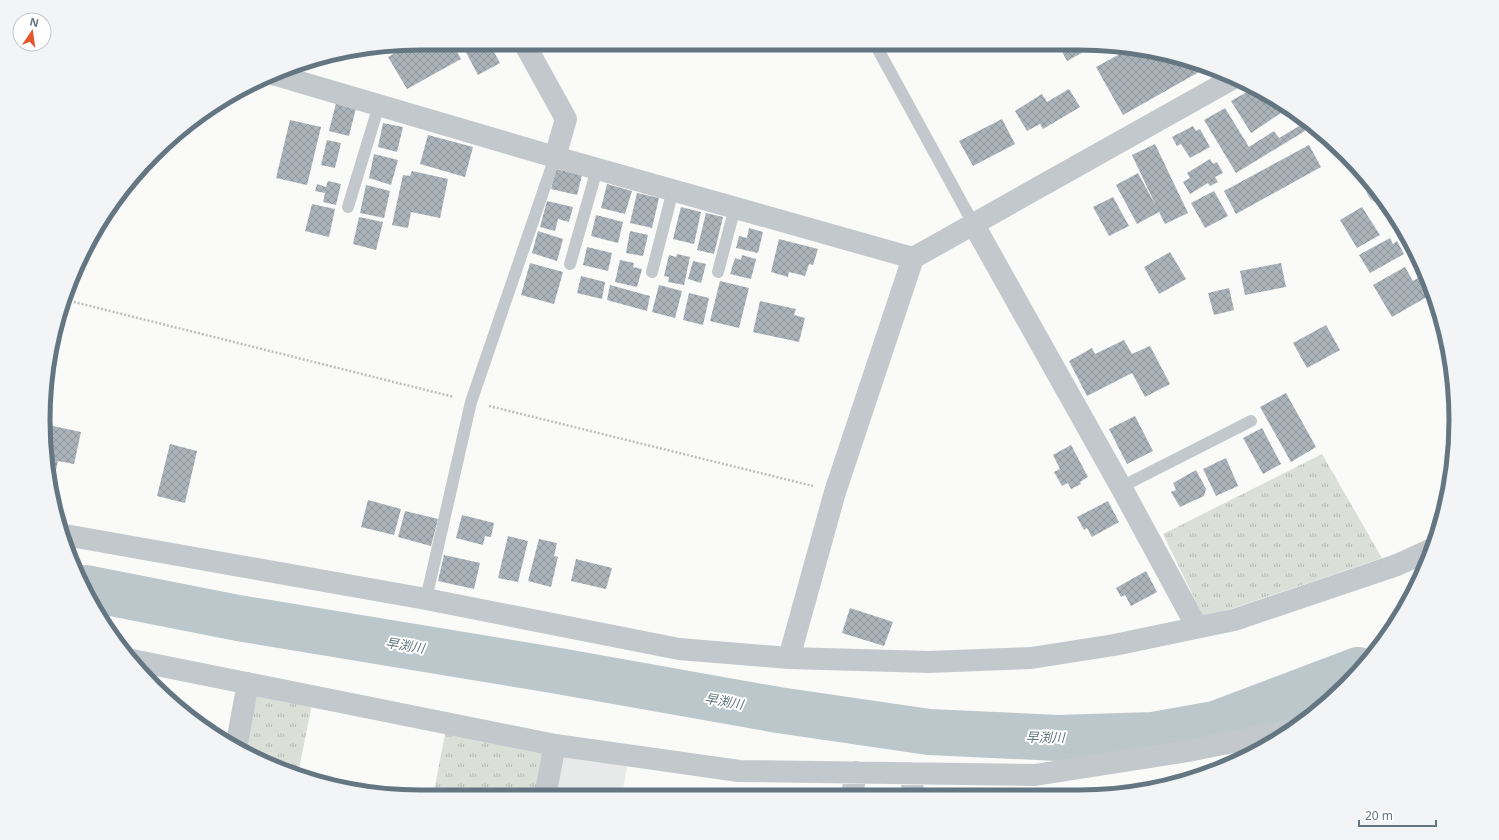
<svg xmlns="http://www.w3.org/2000/svg" width="1499" height="840" viewBox="0 0 1499 840" font-family="'Noto Sans','Noto Sans JP',sans-serif">
<defs>
<pattern id="grass-tufts" width="24" height="20" patternUnits="userSpaceOnUse"><rect width="24" height="20" fill="#dadfd7"/><path d="M3 7l-1-3M5 7V3M7 7l1-3M15 17l-1-3M17 17v-4M19 17l1-3" fill="none" stroke="#b4b9b4"/></pattern>
<pattern id="building-cross-hatch" width="8" height="8" patternUnits="userSpaceOnUse"><rect width="8" height="8" fill="#aab3b9"/><path d="M0 0l8 8M0 8l8-8" fill="none" stroke="#8e969c"/></pattern>
</defs>
<rect width="100%" height="100%" fill="#fafaf8"/>
<path fill="#e8e9e9" d="M 562,750 L 628,762 L 622,795 L 554,796 Z"/>
<path fill="url(#grass-tufts)" d="M 1322,454 L 1382,558 L 1204,618 L 1163,534 Z
M 253,692 L 312,704 L 298,774 L 241,750 Z
M 446,729 L 547,748 L 538,796 L 433,796 Z"/>
<g fill="none" stroke-linecap="round" stroke-linejoin="round">
<path stroke="#bbc7cb" stroke-width="46" d="M 86,588 L 238,618 L 553,670 L 778,710 L 929,732 L 1058,738 L 1153,735 L 1215,724 L 1358,670"/>
</g>
<path fill="url(#building-cross-hatch)" d="M 420,43 L 452,43 L 461,59 L 407,89 L 388,57 L 410,45 Z
M 461,43 L 489,43 L 500,63 L 478,75 Z
M 1058,44 L 1098,44 L 1067,61 Z
M 1131,48 L 1177,56 L 1206,68 L 1123,115 L 1096,67 Z
M 350,55 L 338,61 L 336,57 Z
M 1254,88 L 1270,96 L 1281,113 L 1251,133 L 1231,101 Z
M 1069,89 L 1080,107 L 1043,129 L 1040,124 L 1027,131 L 1015,111 L 1042,94 L 1047,102 Z
M 336,103 L 356,108 L 349,136 L 329,131 Z
M 1225,108 L 1249,147 L 1274,131 L 1279,138 L 1301,125 L 1305,131 L 1236,173 L 1204,120 Z
M 1002,119 L 1015,144 L 973,166 L 959,141 Z
M 290,120 L 321,127 L 307,185 L 276,178 Z
M 383,123 L 403,127 L 397,152 L 378,147 Z
M 1193,126 L 1196,131 L 1200,129 L 1210,147 L 1190,158 L 1181,144 L 1177,146 L 1172,137 Z
M 428,135 L 473,147 L 465,177 L 420,164 Z
M 327,140 L 341,143 L 335,168 L 321,165 Z
M 1155,144 L 1188,213 L 1165,224 L 1159,212 L 1137,224 L 1116,185 L 1138,173 L 1156,206 L 1132,155 Z
M 1309,145 L 1321,167 L 1236,214 L 1224,191 Z
M 374,154 L 398,160 L 391,185 L 369,178 Z
M 1210,159 L 1213,164 L 1217,162 L 1223,173 L 1215,177 L 1218,182 L 1210,186 L 1208,183 L 1190,194 L 1183,182 L 1190,178 L 1187,173 Z
M 556,169 L 582,175 L 577,195 L 551,189 Z
M 412,171 L 448,179 L 440,218 L 411,212 L 408,228 L 392,225 L 403,175 L 410,176 Z
M 328,181 L 341,184 L 336,205 L 323,202 L 325,193 L 315,191 L 317,184 L 326,187 Z
M 607,184 L 632,191 L 625,214 L 601,208 Z
M 366,185 L 390,191 L 384,218 L 360,213 Z
M 1214,191 L 1228,216 L 1205,228 L 1191,203 Z
M 637,193 L 659,198 L 652,228 L 630,223 Z
M 1113,197 L 1129,226 L 1109,236 L 1093,207 Z
M 547,201 L 573,207 L 569,222 L 558,219 L 555,231 L 540,227 Z
M 312,204 L 335,209 L 329,237 L 305,231 Z
M 681,207 L 701,212 L 694,244 L 673,239 Z
M 1362,207 L 1380,235 L 1357,248 L 1340,220 Z
M 706,213 L 723,217 L 714,254 L 697,250 Z
M 596,215 L 623,222 L 618,243 L 591,236 Z
M 359,217 L 383,222 L 376,250 L 353,244 Z
M 749,228 L 763,232 L 758,253 L 736,248 L 739,236 L 747,238 Z
M 538,231 L 563,239 L 557,261 L 532,253 Z
M 630,231 L 648,235 L 643,256 L 626,253 Z
M 1390,238 L 1393,244 L 1397,241 L 1404,254 L 1370,273 L 1359,255 Z
M 779,239 L 818,249 L 813,265 L 809,264 L 805,276 L 789,272 L 788,277 L 771,272 Z
M 587,247 L 612,253 L 608,271 L 583,265 Z
M 1170,252 L 1186,279 L 1159,294 L 1144,267 Z
M 677,254 L 690,257 L 684,285 L 668,282 L 669,277 L 664,276 L 669,255 L 676,257 Z
M 742,255 L 756,259 L 751,279 L 730,274 L 735,258 L 741,260 Z
M 620,260 L 634,263 L 633,267 L 642,269 L 637,287 L 615,282 Z
M 693,261 L 706,264 L 701,283 L 688,279 Z
M 530,263 L 563,272 L 554,304 L 521,295 Z
M 1281,263 L 1286,287 L 1245,295 L 1240,271 Z
M 1405,267 L 1413,281 L 1425,274 L 1432,294 L 1392,317 L 1373,285 Z
M 581,276 L 605,282 L 602,299 L 577,293 Z
M 720,281 L 749,288 L 739,328 L 710,321 Z
M 610,285 L 650,296 L 647,311 L 607,300 Z
M 659,285 L 682,291 L 675,318 L 652,312 Z
M 1229,288 L 1234,310 L 1214,315 L 1208,293 Z
M 689,293 L 709,298 L 703,325 L 683,320 Z
M 760,301 L 796,309 L 794,315 L 805,318 L 799,342 L 753,332 Z
M 1326,325 L 1340,350 L 1307,368 L 1293,343 Z
M 1124,340 L 1132,354 L 1150,346 L 1170,384 L 1145,397 L 1132,373 L 1087,396 L 1069,361 L 1092,348 L 1095,354 Z
M 1286,393 L 1316,447 L 1291,462 L 1260,407 Z
M 1135,416 L 1153,451 L 1127,464 L 1109,429 Z
M 48,425 L 81,432 L 74,464 L 58,461 L 56,470 L 49,468 L 44,445 L 46,427 L 48,427 Z
M 1262,428 L 1281,464 L 1263,474 L 1243,438 Z
M 170,444 L 197,451 L 185,503 L 157,496 Z
M 1071,445 L 1088,477 L 1080,482 L 1081,484 L 1071,489 L 1068,483 L 1062,486 L 1054,472 L 1060,469 L 1053,455 Z
M 1226,458 L 1238,486 L 1216,496 L 1203,469 Z
M 1196,470 L 1206,489 L 1204,496 L 1180,507 L 1171,492 L 1176,490 L 1173,483 Z
M 368,500 L 401,509 L 394,535 L 361,527 Z
M 1108,501 L 1119,522 L 1092,537 L 1087,528 L 1084,530 L 1077,517 Z
M 405,511 L 438,519 L 431,546 L 398,537 Z
M 462,515 L 494,523 L 491,537 L 485,536 L 483,545 L 456,538 Z
M 508,536 L 528,541 L 518,582 L 498,578 Z
M 539,539 L 557,543 L 554,556 L 558,557 L 551,587 L 528,581 Z
M 444,555 L 480,563 L 474,589 L 438,581 Z
M 576,559 L 612,568 L 606,589 L 571,581 Z
M 1146,571 L 1157,592 L 1131,606 L 1125,595 L 1121,597 L 1116,588 Z
M 850,608 L 893,622 L 884,646 L 842,633 Z
M 881,791 L 909,792 L 909,795 L 881,795 Z"/>
<g fill="none" stroke-linecap="round" stroke-linejoin="round">
<path stroke="#bbbfc2" stroke-width="2.5" stroke-dasharray="2 2" stroke-linecap="butt" d="M 66,300 L 454,397
M 489,406 L 813,486"/>
<path stroke="#c3c8cc" stroke-width="12" d="M 875,44 L 974,225
M 348,207 L 379,105
M 570,264 L 597,169
M 652,272 L 673,190
M 718,272 L 735,207
M 1121,487 L 1251,421
M 426,599 L 471,402 L 555,157"/>
<path stroke="#c3c8cc" stroke-width="22" d="M 524,43 L 566,119 L 555,157
M 276,75 L 555,157 L 913,258
M 1377,189 L 1378,191
M 974,225 L 1121,487 L 1197,627
M 65,535 L 426,599 L 679,649 L 789,658 L 929,662 L 1031,658 L 1114,645 L 1234,620 L 1397,565 L 1432,549
M 789,658 L 835,492 L 913,258 L 1232,79
M 132,660 L 555,745
M 236,748 L 248,683
M 910,773 L 914,795
M 852,795 L 856,772
M 545,796 L 555,745 L 739,771 L 1035,775 L 1188,751 L 1292,730"/>
</g>
<g text-anchor="middle" dominant-baseline="central" stroke-width="4" stroke-linejoin="round" paint-order="stroke">
<g font-size="13" font-style="italic" fill="#60757c" stroke="#fff">
<text transform="translate(405 645) rotate(9)">早渕川</text>
<text transform="translate(724 701) rotate(10)">早渕川</text>
<text transform="translate(1045 737) rotate(1)">早渕川</text>
</g>
</g>
<path d="M0 0H1499V840H0ZM420 50H1079A370 370 0 0 1 1449 420V420A370 370 0 0 1 1079 790H420A370 370 0 0 1 50 420V420A370 370 0 0 1 420 50Z" fill="#f3f4f5" fill-rule="evenodd"/>
<path fill="none" stroke="#657683" stroke-width="5" d="M420 50H1079A370 370 0 0 1 1449 420V420A370 370 0 0 1 1079 790H420A370 370 0 0 1 50 420V420A370 370 0 0 1 420 50Z"/>
<g transform="translate(32 32) rotate(13)"><circle r="19" fill="#ffffff" stroke="#c1c8cd"/>
<path d="M0-3L7 15L0 10L-7 15Z" fill="#e4572e"/>
<text y="-6" font-size="11" font-weight="bold" text-anchor="middle" fill="#657683">N</text>
</g>
<path d="M1359 820v6h77v-6" fill="none" stroke="#657683" stroke-width="2"/>
<text x="1365" y="820" font-size="12" fill="#657683" stroke="#ffffff" stroke-width="3" paint-order="stroke">20 m</text>
</svg>
